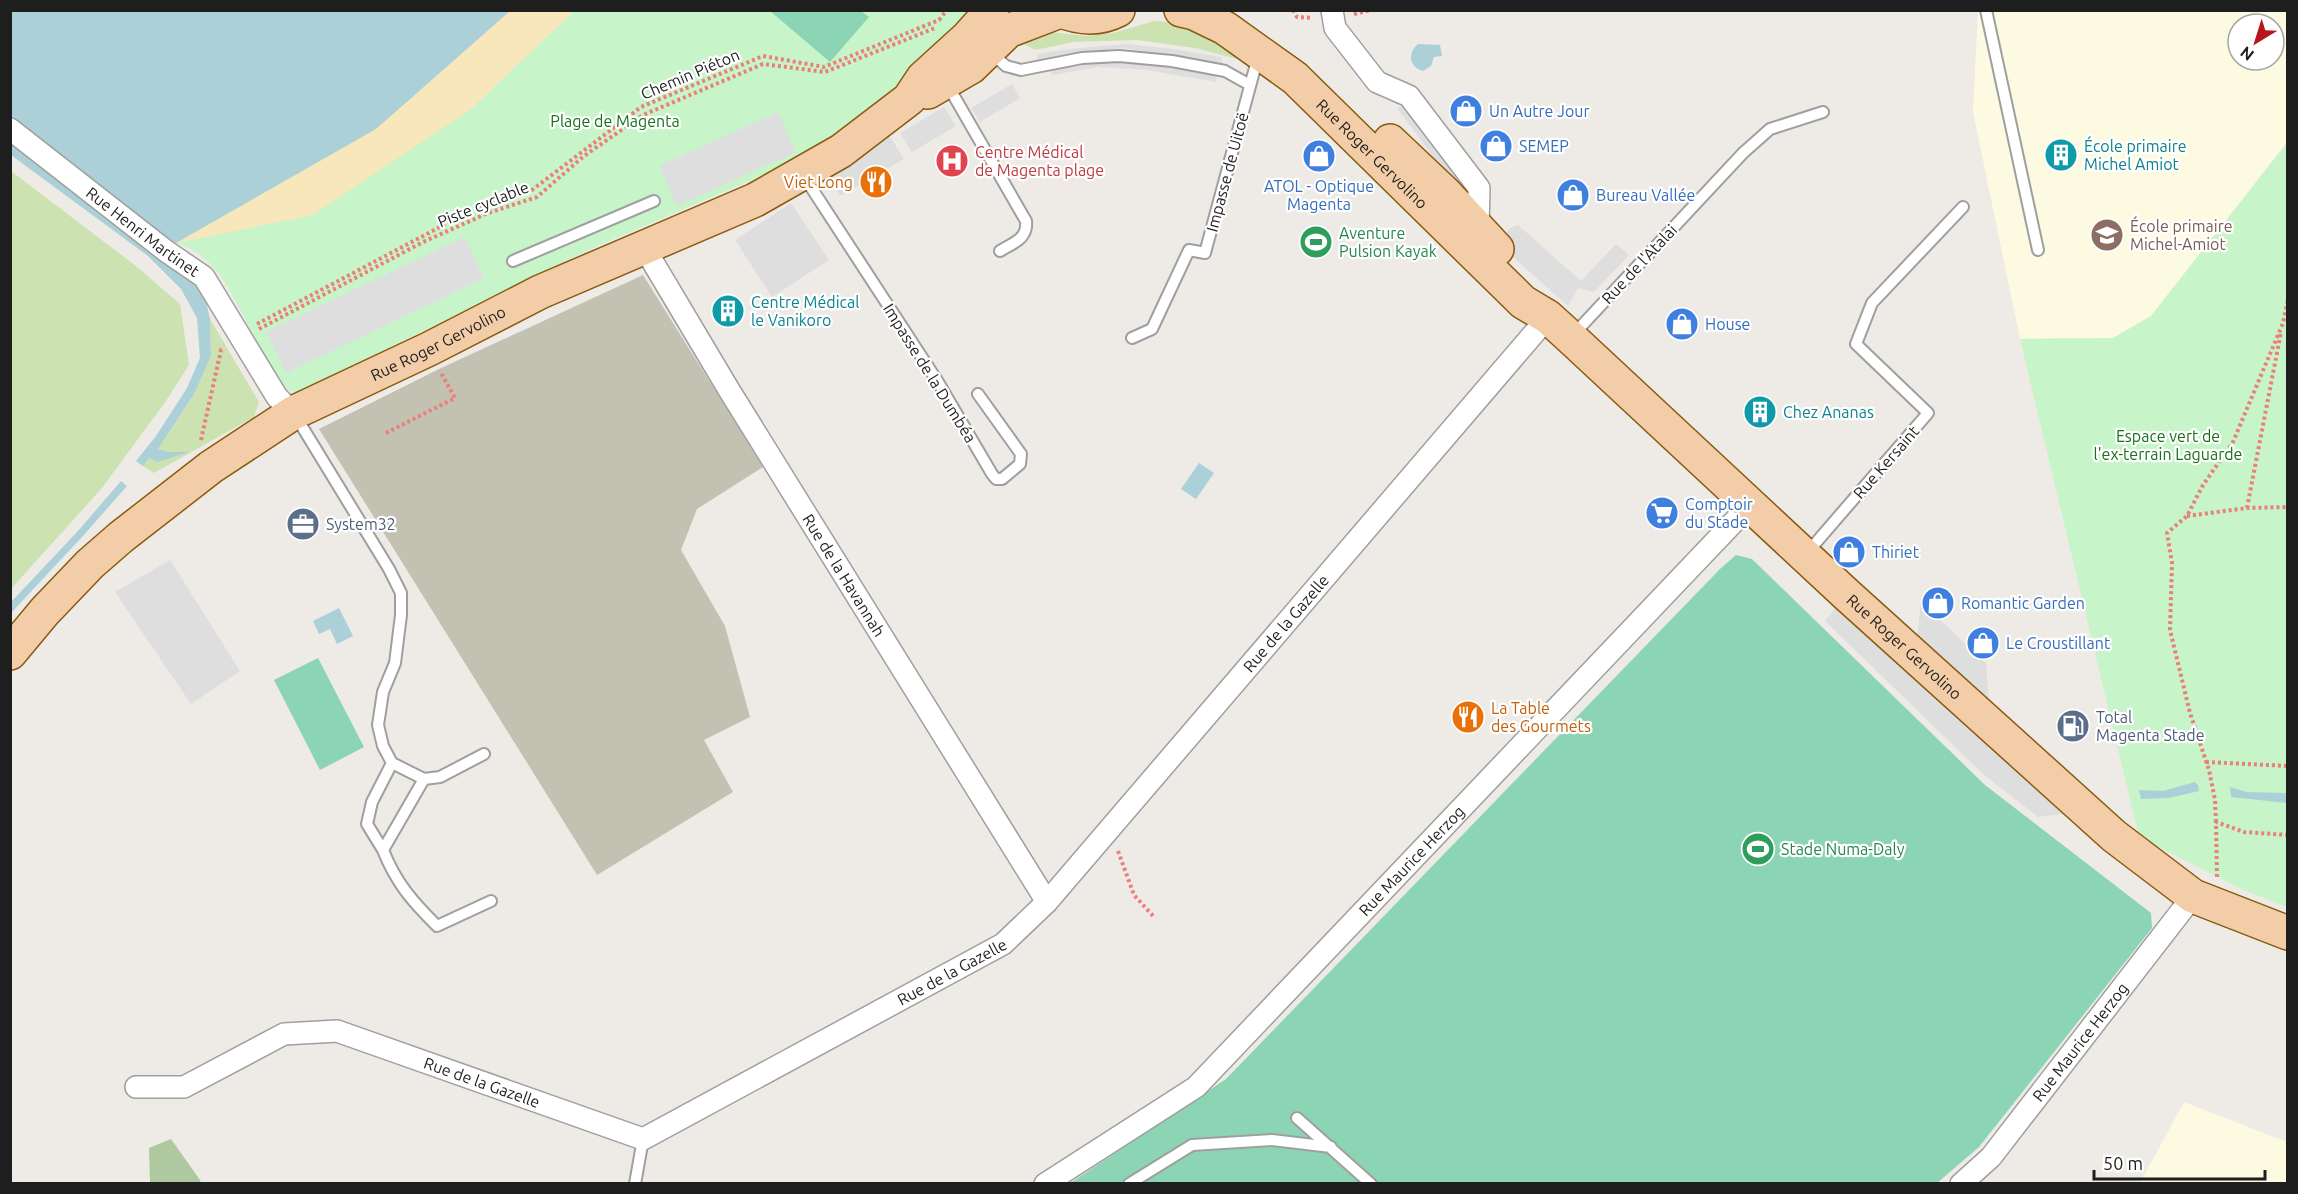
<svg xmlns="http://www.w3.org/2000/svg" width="2298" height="1194" viewBox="0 0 2298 1194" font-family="Ubuntu,sans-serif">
<rect width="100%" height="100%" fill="#eeebe6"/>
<path fill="#fcfae1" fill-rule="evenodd" d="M 1978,11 L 2287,11 L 2287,142 L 2151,316 L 2113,338 L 2020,339 L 1973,112 ZM 2238,24 L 2274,24 L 2274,60 L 2238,60 Z
M 2184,1102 L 2287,1142 L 2287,1183 L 2140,1183 Z"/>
<path fill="#c2c1b2" d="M 643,275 L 763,467 L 697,509 L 681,550 L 725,626 L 750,717 L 704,740 L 733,792 L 597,875 L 319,429 L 439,369 Z"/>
<path fill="#cce3b1" d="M 1154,21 L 1187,23 L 1244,55 L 1241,60 L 1195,48 L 1137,40 L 1074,42 L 1035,50 L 1024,44 L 1030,36 L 1050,32 L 1087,36 L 1113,33 Z
M 11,171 L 136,266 L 180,304 L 189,365 L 166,401 L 102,488 L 11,589 Z
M 210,319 L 259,402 L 254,417 L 154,473 L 143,466 L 149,458 L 186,452 L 169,452 L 158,449 L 194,394 L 211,356 Z"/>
<path fill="#aec99f" d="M 171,1139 L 200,1180 L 201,1183 L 150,1183 L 149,1148 Z"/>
<path fill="#f7e7bb" d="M 296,11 L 574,11 L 470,110 L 313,215 L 176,243 L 135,199 Z"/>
<path fill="#c7f4c8" d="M 574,11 L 978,11 L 916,75 L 796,161 L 584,252 L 299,392 L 285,390 C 275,374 265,358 256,341 C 236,304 221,256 176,243 L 313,215 L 470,110 Z
M 2287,143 L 2287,907 L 2241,889 L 2139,837 L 2020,339 L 2113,338 L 2151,316 Z"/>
<path fill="#8cd5b4" d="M 770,11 L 861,11 L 869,17 L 830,62 Z
M 1736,555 L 1752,559 L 1985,785 L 2151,913 L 2152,928 L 1979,1147 L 1937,1183 L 1069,1184 L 1226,1079 L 1720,569 Z
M 318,658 L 364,747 L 320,770 L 274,680 Z"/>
<path fill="#dedede" d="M 1125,44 L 1173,49 L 1221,57 L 1223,65 L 1125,48 L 1065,54 L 1037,61 L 1037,54 L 1069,49 Z
M 1101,61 L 1151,63 L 1217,75 L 1216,82 L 1147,70 L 1098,67 L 1052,75 L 1050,70 Z
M 1012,84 L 1020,98 L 980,122 L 971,108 Z
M 1407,104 L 1478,201 L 1470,207 L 1397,108 Z
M 944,107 L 956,126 L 912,152 L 900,133 Z
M 778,112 L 796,152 L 677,206 L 659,166 Z
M 889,135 L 904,159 L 840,196 L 826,172 Z
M 791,203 L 829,260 L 772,297 L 735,240 Z
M 1518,225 L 1581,281 L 1616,244 L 1629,255 L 1594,292 L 1578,288 L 1568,306 L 1503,248 L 1508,229 Z
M 464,237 L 484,278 L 286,373 L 266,332 Z
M 170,560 L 240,671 L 191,704 L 115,592 Z
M 1846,594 L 2086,811 L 2038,817 L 1983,774 L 1825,621 Z
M 1921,602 L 1986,663 L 1989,701 L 1917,637 Z"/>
<path fill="#abd0d7" d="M 10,11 L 510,11 L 376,129 L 176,243 L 143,222 L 11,117 Z
M 1418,44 L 1440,45 L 1442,56 L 1434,57 L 1431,66 L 1423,71 C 1409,67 1407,53 1418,44 Z
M 10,143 L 188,278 L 204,293 L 210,319 L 211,356 L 194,394 L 158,449 L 169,452 L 189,452 L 157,462 L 149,458 L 143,466 L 136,461 L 156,436 L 187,388 L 200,358 L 197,318 L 181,289 L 148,256 L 11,155 Z
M 1199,463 L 1214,473 L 1196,499 L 1181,489 Z
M 121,481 L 127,486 L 82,537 L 11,613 L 11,602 L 78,531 Z
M 339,608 L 353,636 L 337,644 L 330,629 L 319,634 L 313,621 Z
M 2195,782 L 2198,785 L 2199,791 L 2169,798 L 2141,799 L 2139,790 L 2163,791 Z
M 2230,787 L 2247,792 L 2287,793 L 2287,803 L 2231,797 Z"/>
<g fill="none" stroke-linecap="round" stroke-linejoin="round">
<g stroke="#9f9f9f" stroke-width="14">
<path id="lane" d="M 1986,10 L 2038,250
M 990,52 L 1006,66 L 1021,70 L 1082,58 L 1119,56 L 1172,61 L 1225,71 L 1250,85
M 947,84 L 1026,221 C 1028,239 1013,243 1000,251
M 803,175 L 938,382 L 992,474 L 996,479 L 1002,479 L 1020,464 L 1021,454 L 978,394
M 513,261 L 654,201
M 1573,335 L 1743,153 L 1770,129 L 1823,112
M 1132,338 L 1152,329 L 1189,250 L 1205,253 L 1256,64 L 1254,55
M 295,415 L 389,569 L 401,593 L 401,615 L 395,663 L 383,692 L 378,725 L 383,746 L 392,763
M 1807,553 L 1928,413 L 1856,344 L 1872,303 L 1963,207
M 484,754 L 440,777 L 424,779 L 383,850 C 396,883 412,901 437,926 L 491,901
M 383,850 L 367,824 L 372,802 L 392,763 L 424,779
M 1297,1118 L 1371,1184
M 635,1184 L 643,1139
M 1129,1184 L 1192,1145 L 1272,1140 L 1331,1147"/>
</g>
<g stroke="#9f9f9f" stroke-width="24">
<g id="street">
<path d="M 1332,10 L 1335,28 L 1377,82 L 1409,96 L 1479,188 L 1478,228"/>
<path id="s1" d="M 10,129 L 166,251 L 204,277 L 277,397 L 293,413"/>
<path id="s2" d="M 645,249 L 729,390 L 1047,902"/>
<path id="s3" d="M 136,1087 L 184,1087 L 284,1034 L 337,1031 L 643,1139 L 1003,944 L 1047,902 L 1548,317"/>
<path id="s4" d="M 1045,1184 L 1196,1087 L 1750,505"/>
<path id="s5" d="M 1961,1184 L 1991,1157 L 2193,896"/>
</g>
</g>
<g stroke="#895a10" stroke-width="36">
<g id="primary">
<path d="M 1059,10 C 1078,18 1099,20 1118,10"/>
<path id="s6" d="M 1181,10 L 1194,13 L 1225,28 L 1295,78 L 1523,302 L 1548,317 L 1570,337 L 1846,594 L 2114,836 L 2193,896 L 2288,933"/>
<path d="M 928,92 L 971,67 L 1008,31 L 1060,11"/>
<path d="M 1390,141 L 1445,193 L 1497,249"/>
<path id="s7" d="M 10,653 L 45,611 L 90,564 L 121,537 L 211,467 L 293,413 L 429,349 L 540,292 L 755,200 L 841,151 L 909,99 L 923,78 L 968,37 L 992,10"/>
</g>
</g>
<path stroke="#eb7f7a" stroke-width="4" stroke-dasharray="3 3" stroke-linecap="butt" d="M 1293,10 L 1297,17 L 1313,18
M 1354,14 L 1371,10
M 257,324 L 474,209 L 532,190 L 641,107 L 763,56 L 824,67 L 939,20 L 947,10
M 259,329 L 423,242 L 488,213 L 537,197 L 584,156 L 643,115 L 763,64 L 825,72 L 935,28
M 386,433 L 455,398 L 440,371
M 201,440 L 221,350 L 224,349
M 2247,508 L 2281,332
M 2187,516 L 2247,508 L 2288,507
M 2206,762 L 2288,766
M 2216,822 L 2215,800 L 2209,770 L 2190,713 L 2170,630 L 2172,563 L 2167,533 L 2187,516 L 2203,485 L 2233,442 L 2283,323 L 2288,300
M 1118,851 L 1134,895 L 1155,918
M 2217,877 L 2216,822 L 2244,832 L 2288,835"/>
<use href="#lane" stroke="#fff" stroke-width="10"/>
<use href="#street" stroke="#fff" stroke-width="21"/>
<use href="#primary" stroke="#f2cda7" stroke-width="33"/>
</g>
<defs>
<g id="shop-disc" transform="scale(1.725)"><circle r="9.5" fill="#3f7fe0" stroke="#fff"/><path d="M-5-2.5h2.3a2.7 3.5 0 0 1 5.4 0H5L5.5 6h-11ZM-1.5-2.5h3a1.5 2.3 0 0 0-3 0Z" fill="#fff"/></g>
<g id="building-disc" transform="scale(1.725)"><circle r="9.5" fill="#0f9aa8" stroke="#fff"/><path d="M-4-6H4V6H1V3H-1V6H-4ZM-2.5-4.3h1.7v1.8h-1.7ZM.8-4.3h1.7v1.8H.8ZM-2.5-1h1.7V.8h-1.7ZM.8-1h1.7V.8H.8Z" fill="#fff"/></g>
<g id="hospital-disc" transform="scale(1.725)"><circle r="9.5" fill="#e0444e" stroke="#fff"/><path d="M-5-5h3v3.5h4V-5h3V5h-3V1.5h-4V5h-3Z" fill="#fff"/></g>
<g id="restaurant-disc" transform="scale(1.725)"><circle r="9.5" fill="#e8710a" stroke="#fff"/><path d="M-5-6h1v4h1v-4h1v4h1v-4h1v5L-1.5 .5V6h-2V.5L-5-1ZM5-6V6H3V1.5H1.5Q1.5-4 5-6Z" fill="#fff"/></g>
<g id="school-disc" transform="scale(1.725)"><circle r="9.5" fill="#8d6e63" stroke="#fff"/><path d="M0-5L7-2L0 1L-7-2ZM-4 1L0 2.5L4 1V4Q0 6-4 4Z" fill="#fff"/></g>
<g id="stadium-disc" transform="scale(1.725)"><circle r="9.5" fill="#2e9e5b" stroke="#fff"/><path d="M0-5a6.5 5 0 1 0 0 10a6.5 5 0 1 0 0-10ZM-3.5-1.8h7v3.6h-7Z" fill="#fff"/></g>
<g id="supermarket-disc" transform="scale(1.725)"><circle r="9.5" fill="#3f7fe0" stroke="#fff"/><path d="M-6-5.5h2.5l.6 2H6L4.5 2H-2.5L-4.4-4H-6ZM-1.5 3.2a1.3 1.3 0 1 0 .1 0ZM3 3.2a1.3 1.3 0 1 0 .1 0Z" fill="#fff"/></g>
<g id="office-disc" transform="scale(1.725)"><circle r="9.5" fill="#5c6f8a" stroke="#fff"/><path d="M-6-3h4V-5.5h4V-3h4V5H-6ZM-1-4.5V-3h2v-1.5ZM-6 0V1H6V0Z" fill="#fff"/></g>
<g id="fuel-disc" transform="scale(1.725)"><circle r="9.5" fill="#5c6f8a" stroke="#fff"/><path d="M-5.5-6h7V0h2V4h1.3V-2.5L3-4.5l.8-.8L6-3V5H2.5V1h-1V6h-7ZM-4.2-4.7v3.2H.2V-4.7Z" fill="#fff"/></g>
</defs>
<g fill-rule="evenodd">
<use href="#shop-disc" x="1466" y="111"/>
<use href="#shop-disc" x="1496" y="146"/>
<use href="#building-disc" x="2061" y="155"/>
<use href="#shop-disc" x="1319" y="156"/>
<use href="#hospital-disc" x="952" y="161"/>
<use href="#restaurant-disc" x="876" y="182"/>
<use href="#shop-disc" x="1573" y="195"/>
<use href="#school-disc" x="2107" y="235"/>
<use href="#stadium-disc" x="1316" y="242"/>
<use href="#building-disc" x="728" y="311"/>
<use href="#shop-disc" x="1682" y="324"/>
<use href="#building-disc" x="1760" y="412"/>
<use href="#supermarket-disc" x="1662" y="513"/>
<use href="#office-disc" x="303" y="524"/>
<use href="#shop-disc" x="1849" y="552"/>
<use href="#shop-disc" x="1938" y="603"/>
<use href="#shop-disc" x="1983" y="643"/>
<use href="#restaurant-disc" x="1468" y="717"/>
<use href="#fuel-disc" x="2073" y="726"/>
<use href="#stadium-disc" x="1758" y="849"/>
</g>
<g text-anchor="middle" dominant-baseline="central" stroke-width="4.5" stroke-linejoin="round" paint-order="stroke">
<g font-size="16" fill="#1e1e1e" stroke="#fff">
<text transform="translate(690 74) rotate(-23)">Chemin Piéton</text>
<text stroke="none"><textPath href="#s6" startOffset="242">Rue Roger Gervolino</textPath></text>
<text transform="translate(1227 172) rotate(-75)">Impasse de Uitoë</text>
<text transform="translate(483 204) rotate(-22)">Piste cyclable</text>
<text stroke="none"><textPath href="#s1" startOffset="168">Rue Henri Martinet</textPath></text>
<text transform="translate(1639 264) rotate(-47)">Rue de l'Atalai</text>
<text stroke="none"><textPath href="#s7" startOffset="534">Rue Roger Gervolino</textPath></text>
<text transform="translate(930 373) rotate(58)">Impasse de la Dumbéa</text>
<text transform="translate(1886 462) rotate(-49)">Rue Kersaint</text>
<text stroke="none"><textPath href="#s2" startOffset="382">Rue de la Havannah</textPath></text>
<text stroke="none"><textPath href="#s3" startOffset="1376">Rue de la Gazelle</textPath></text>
<text stroke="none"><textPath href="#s6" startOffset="968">Rue Roger Gervolino</textPath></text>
<text stroke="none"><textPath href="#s4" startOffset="492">Rue Maurice Herzog</textPath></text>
<text stroke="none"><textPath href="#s3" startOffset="890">Rue de la Gazelle</textPath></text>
<text stroke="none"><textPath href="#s5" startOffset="186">Rue Maurice Herzog</textPath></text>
<text stroke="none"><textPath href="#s3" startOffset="368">Rue de la Gazelle</textPath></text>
</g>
<g font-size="16" fill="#366cbe" stroke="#fff" text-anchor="start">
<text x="1489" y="111">Un Autre Jour</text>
<text x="1519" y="146">SEMEP</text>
<text x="1319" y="186" text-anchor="middle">ATOL - Optique<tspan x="1319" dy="18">Magenta</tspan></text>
<text x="1596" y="195">Bureau Vallée</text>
<text x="1705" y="324">House</text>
<text x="1685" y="504">Comptoir<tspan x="1685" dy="18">du Stade</tspan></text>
<text x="1872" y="552">Thiriet</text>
<text x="1961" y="603">Romantic Garden</text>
<text x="2006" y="643">Le Croustillant</text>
</g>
<g font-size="16" fill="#17711a" stroke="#fff">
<text x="615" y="121">Plage de Magenta</text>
<text x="2168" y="436">Espace vert de<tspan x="2168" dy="18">l'ex-terrain Laguarde</tspan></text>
</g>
<g font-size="16" fill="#0d838f" stroke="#fff" text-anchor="start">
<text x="2084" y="146">École primaire<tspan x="2084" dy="18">Michel Amiot</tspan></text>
<text x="751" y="302">Centre Médical<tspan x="751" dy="18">le Vanikoro</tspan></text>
<text x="1783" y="412">Chez Ananas</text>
</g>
<g font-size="16" fill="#be3a42" stroke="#fff" text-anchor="start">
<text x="975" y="152">Centre Médical<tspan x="975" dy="18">de Magenta plage</tspan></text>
</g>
<g font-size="16" fill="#c56008" stroke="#fff" text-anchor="end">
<text x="853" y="182">Viet Long</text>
<text x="1491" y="708" text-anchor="start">La Table<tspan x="1491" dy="18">des Gourmets</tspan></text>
</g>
<g font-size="16" fill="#785e54" stroke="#fff" text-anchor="start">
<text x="2130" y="226">École primaire<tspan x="2130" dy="18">Michel-Amiot</tspan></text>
</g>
<g font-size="16" fill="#27864d" stroke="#fff" text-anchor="start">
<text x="1339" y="233">Aventure<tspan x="1339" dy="18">Pulsion Kayak</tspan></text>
<text x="1781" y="849">Stade Numa-Daly</text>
</g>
<g font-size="16" fill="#4e5e75" stroke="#fff" text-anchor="start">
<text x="326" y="524">System32</text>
<text x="2096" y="717">Total<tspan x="2096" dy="18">Magenta Stade</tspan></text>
</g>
</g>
<rect width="2298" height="1194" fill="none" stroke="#1e1e1e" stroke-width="24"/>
<g transform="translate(2256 42) rotate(218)"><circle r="28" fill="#ffffff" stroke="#a5a5a5" stroke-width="1.5"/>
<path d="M0-4.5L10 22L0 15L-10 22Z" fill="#b7161f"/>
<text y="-9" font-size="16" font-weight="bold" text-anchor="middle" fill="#1e1e1e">N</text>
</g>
<path d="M2094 1170v9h171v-9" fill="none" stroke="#1e1e1e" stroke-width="3"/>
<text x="2103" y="1170" font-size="18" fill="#1e1e1e" stroke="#ffffff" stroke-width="4.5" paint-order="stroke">50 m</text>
</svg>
